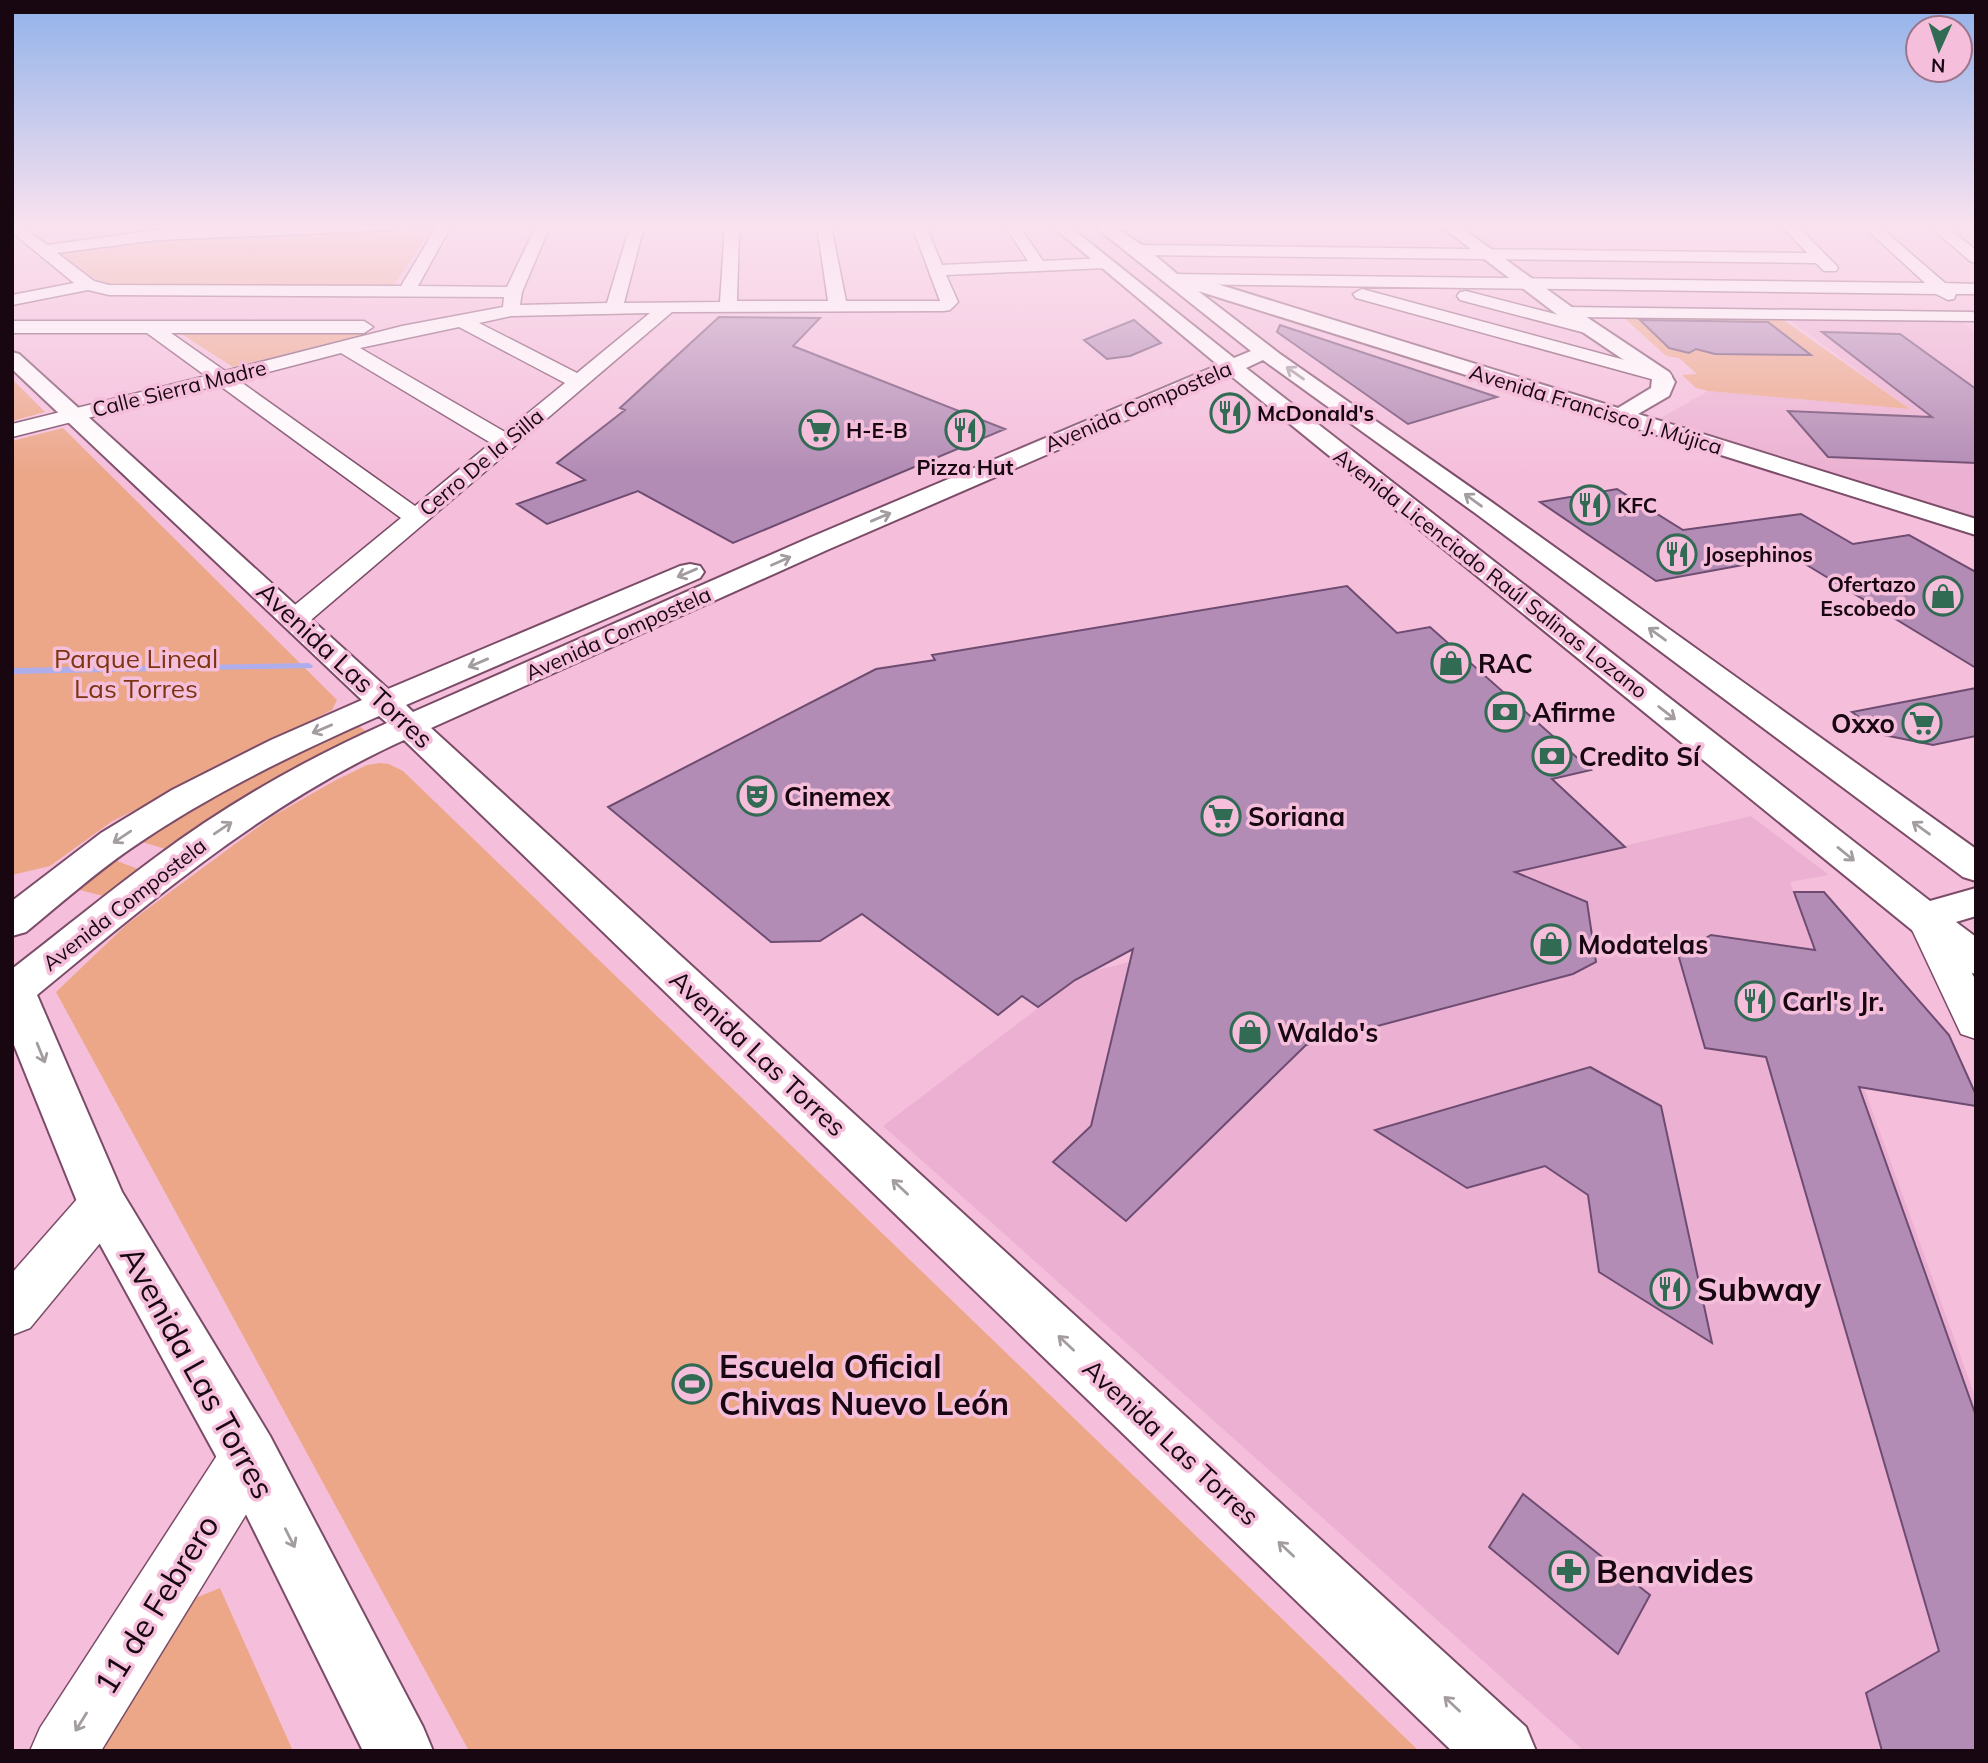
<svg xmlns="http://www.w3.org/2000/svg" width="1988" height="1763" viewBox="0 0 1988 1763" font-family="Mulish,sans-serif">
<rect width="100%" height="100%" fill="#f5bfdc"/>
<path fill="#ecb1d2" d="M 1788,319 L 1962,321 L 1976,334 L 1976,519 L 1657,420 L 1708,391 L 1910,409 Z
M 1751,816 L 1829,875 L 1790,882 L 1976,1399 L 1976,1751 L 1584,1751 L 883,1126 L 1075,980 L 1092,971 Z"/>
<path fill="#eca789" d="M 432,229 L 392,288 L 106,286 L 55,252 L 127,240 Z
M 1622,316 L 1782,319 L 1910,409 L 1708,391 L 1696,388 L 1682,375 L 1697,374 L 1679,358 L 1666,356 Z
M 180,333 L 368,333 L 233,367 Z
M 12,379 L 45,412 L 12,421 Z
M 63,428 L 337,700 L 332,710 L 111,822 L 50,866 L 12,875 L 12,441 Z
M 357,725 L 366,731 L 261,787 L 172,851 L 139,841 L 252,777 Z
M 380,763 L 389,764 L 403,771 L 1419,1751 L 469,1751 L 56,992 L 127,924 L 273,816 L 336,780 L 367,765 Z
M 112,859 L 143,871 L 107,897 L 76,889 Z
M 220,1588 L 293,1751 L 95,1751 L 185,1602 Z"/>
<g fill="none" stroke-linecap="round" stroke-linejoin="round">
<path fill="#aeaeed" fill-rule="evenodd" d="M 309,663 L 313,666 L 312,668 L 12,674 L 12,668 Z"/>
</g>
<path fill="#b38cb5" stroke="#6e4c71" stroke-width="2" d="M 719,317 L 820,318 L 793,346 L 1005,429 L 733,543 L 638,491 L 547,524 L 517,504 L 585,480 L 557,463 L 625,410 L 620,408 Z
M 1134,320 L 1161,343 L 1130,356 L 1107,359 L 1084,340 Z
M 1640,320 L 1768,322 L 1811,355 L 1715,354 L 1696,349 L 1689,353 L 1669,348 Z
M 1280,325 L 1497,397 L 1408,424 L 1277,332 Z
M 1822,332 L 1900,334 L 1976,389 L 1976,463 L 1828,457 L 1788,411 L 1932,417 Z
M 1617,489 L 1683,530 L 1801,514 L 1853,544 L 1909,535 L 1976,572 L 1976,668 L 1792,556 L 1656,581 L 1540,502 Z
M 1347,586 L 1397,633 L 1430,627 L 1591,770 L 1552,779 L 1625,847 L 1515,872 L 1587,902 L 1596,962 L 1573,974 L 1306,1045 L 1126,1221 L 1053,1162 L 1091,1126 L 1133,949 L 1075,980 L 1038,1007 L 1022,996 L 998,1015 L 862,914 L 820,941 L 771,942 L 608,807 L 876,669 L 935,660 L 932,655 Z
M 1976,688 L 1976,736 L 1933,745 L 1884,735 L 1852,712 Z
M 1794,892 L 1824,892 L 1949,1035 L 1976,1095 L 1976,1106 L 1859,1087 L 1976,1416 L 1976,1751 L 1882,1751 L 1866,1693 L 1939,1651 L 1766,1057 L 1705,1048 L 1678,954 L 1711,935 L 1815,950 Z
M 1590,1067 L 1661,1106 L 1712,1343 L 1599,1272 L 1588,1195 L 1545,1166 L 1467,1188 L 1375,1130 Z
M 1523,1494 L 1650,1595 L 1618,1654 L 1489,1547 Z"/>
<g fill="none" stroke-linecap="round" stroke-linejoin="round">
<g stroke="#7b4c67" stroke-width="3">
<path id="street" d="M 17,226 L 23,227 L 47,245 L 157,230 L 283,226 L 400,226 L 393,230 L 157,240 L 57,253 L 94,281 L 109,285 L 401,286 L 437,226 L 451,226 L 418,286 L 507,287 L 536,226 L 550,226 L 522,292 L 520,305 L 607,303 L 630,226 L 644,226 L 624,303 L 720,302 L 725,226 L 739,226 L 737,301 L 828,301 L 817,226 L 831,226 L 846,301 L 940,301 L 912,226 L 926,226 L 942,265 L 1028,261 L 1005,226 L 1019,226 L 1043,261 L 1105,258 L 1113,263 L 1105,268 L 946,275 L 958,302 L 950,310 L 944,311 L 672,312 L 305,625 L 295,627 L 285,625 L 281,619 L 285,613 L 401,518 L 219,385 L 12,437 L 12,424 L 206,376 L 147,333 L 12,333 L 12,321 L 364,321 L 373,327 L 364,333 L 171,333 L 225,371 L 402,326 L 503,307 L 504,297 L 109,295 L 88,290 L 12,305 L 12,295 L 74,283 L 13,233 L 12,227 ZM 650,313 L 577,373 L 479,323 L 511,316 ZM 459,327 L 565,383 L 505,432 L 360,348 ZM 341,353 L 491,443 L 415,506 L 238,380 Z
M 1782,226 L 1797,226 L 1836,265 L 1838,268 L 1836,271 L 1824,271 L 1816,263 L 1138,255 L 1130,250 L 1138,245 L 1807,253 Z
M 1863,226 L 1879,226 L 1945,283 L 1976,284 L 1976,294 L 1956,294 L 1954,299 L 1948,300 L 1936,294 L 1171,284 L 1163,279 L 1171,274 L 1925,283 Z
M 1929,226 L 1945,226 L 1976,250 L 1976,263 L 1970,261 Z
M 1362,289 L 1669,372 L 1672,376 L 1669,380 L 1662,382 L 1356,298 L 1353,294 Z
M 1466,291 L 1559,315 L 1557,312 L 1560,308 L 1566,307 L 1972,312 L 1976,313 L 1976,321 L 1569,317 L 1595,324 L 1598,328 L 1589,334 L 1460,300 L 1457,296 L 1460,292 Z
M 1925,904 L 1938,908 L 1976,981 L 1976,1039 L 1961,1034 L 1906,917 L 1912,908 Z
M 103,1183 L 120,1189 L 127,1204 L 120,1219 L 30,1328 L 12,1335 L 12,1273 L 86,1189 Z
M 249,1429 L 269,1437 L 277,1457 L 269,1477 L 101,1751 L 30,1751 L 40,1728 L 229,1437 Z"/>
</g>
<g stroke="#7b4c67" stroke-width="4">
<path id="secondary" d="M 1052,226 L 1069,226 L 1234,358 L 1251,351 L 1094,226 L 1112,226 L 1144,246 L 1183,279 L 1214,283 L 1618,408 L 1651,388 L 1652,379 L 1559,316 L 1441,226 L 1459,226 L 1573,308 L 1669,372 L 1675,382 L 1669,396 L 1638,414 L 1976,519 L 1976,535 L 1198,291 L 1280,354 L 1493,503 L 1976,849 L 1976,881 L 1963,877 L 1475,513 L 1263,360 L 1246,368 L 1930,901 L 1976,888 L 1976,916 L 1956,922 L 1976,937 L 1976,974 L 1961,970 L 1230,375 L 827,550 L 431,728 L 1526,1727 L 1536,1751 L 1452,1751 L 404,740 C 267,802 152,900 37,995 L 122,1192 L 270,1436 L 423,1727 L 433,1751 L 363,1751 L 228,1478 L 78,1204 L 12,1040 L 12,969 C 60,932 107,893 156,857 C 227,804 306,759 387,723 L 379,716 C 293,754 208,795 130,849 C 94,874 60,904 26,932 L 12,936 L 12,901 L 101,833 L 172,790 L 271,740 L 362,700 L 12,369 L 12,352 L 19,354 L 388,689 L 680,566 L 690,564 L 700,566 L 704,572 L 700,578 L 406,705 L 413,712 L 809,538 L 1218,365 Z"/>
</g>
<use href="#street" fill="#fff" fill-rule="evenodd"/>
<use href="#secondary" fill="#fff" fill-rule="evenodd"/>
</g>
<defs><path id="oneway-shaft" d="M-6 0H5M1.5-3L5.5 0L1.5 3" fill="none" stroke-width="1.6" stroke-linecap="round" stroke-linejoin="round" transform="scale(1.75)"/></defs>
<g stroke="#a39ca0">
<use href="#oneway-shaft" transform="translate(1295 373) rotate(-145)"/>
<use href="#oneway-shaft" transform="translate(1473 500) rotate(-144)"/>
<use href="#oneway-shaft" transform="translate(881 517) rotate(-23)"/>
<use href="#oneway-shaft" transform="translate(781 561) rotate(-24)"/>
<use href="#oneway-shaft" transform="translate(687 573) rotate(157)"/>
<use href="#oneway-shaft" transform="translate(1657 634) rotate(-144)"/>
<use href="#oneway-shaft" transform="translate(478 663) rotate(157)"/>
<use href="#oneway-shaft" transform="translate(1667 713) rotate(38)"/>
<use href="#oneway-shaft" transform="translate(322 729) rotate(157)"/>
<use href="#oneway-shaft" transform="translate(223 828) rotate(-34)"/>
<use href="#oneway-shaft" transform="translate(1921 828) rotate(-144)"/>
<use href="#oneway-shaft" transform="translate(122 837) rotate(146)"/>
<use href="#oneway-shaft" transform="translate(1846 854) rotate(39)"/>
<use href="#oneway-shaft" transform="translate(41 1053) rotate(68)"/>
<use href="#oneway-shaft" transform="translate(900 1187) rotate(-137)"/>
<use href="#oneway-shaft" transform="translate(1066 1343) rotate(-137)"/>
<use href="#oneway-shaft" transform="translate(290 1538) rotate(63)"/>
<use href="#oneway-shaft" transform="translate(1286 1549) rotate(-137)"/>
<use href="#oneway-shaft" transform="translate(1452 1704) rotate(-137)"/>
<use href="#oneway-shaft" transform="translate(81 1722) rotate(122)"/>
</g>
<linearGradient id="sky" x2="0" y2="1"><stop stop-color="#91b2ea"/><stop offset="0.48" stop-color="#fae2ef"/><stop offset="1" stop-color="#fae2ef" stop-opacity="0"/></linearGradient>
<rect width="1988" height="472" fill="url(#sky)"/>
<defs>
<g id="restaurant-ring" transform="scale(2.0125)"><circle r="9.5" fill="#f5bfdc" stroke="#326b54" stroke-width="1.5"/><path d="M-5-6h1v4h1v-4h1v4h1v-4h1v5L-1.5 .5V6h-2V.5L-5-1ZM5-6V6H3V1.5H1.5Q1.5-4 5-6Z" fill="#326b54"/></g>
<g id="supermarket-ring" transform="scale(2.0125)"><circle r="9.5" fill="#f5bfdc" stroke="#326b54" stroke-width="1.5"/><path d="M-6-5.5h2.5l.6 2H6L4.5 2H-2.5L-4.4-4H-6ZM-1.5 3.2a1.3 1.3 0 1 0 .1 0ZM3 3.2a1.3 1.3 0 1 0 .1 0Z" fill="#326b54"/></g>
<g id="shop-ring" transform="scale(2.0125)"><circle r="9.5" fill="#f5bfdc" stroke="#326b54" stroke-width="1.5"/><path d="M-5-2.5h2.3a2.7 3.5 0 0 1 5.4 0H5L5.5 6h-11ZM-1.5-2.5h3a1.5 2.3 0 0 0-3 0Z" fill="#326b54"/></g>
<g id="bank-ring" transform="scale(2.0125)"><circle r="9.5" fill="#f5bfdc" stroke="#326b54" stroke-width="1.5"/><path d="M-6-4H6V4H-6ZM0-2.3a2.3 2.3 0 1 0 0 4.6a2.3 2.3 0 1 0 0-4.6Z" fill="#326b54"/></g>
<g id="theatre-ring" transform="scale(2.0125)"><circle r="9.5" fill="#f5bfdc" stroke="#326b54" stroke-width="1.5"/><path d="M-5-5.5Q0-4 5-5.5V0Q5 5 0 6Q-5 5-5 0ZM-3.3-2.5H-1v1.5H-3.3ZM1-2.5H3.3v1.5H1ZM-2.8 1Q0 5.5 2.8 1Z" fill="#326b54"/></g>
<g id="stadium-ring" transform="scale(2.0125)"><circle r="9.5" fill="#f5bfdc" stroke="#326b54" stroke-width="1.5"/><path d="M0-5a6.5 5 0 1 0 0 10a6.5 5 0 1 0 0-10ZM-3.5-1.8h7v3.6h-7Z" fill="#326b54"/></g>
<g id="pharmacy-ring" transform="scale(2.0125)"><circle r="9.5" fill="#f5bfdc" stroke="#326b54" stroke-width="1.5"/><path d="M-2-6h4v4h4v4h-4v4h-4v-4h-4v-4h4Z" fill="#326b54"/></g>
</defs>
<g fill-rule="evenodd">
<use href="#restaurant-ring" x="1230" y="413"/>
<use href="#supermarket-ring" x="819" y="430"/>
<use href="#restaurant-ring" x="965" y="430"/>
<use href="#restaurant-ring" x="1590" y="505"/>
<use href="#restaurant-ring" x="1677" y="554"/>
<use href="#shop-ring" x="1943" y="596"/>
<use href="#shop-ring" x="1451" y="663"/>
<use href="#bank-ring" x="1505" y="712"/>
<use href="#supermarket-ring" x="1922" y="723"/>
<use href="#bank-ring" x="1552" y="756"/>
<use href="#theatre-ring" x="757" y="796"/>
<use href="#supermarket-ring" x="1221" y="816"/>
<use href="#shop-ring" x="1551" y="944"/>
<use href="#restaurant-ring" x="1755" y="1001"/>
<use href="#shop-ring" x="1250" y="1032"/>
<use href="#restaurant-ring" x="1670" y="1289"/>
<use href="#stadium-ring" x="692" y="1384"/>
<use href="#pharmacy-ring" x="1569" y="1571"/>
</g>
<g text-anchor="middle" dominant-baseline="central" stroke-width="7" stroke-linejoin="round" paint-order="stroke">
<g font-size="21" fill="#180711" stroke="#f5bfdc">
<text transform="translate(179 388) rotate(-14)">Calle Sierra Madre</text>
<text transform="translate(1138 406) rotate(-23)">Avenida Compostela</text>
<text transform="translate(1596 409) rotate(17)">Avenida Francisco J. Mújica</text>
<text transform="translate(481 462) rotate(-40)">Cerro De la Silla</text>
<text transform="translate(1491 573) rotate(38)">Avenida Licenciado Raúl Salinas Lozano</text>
<text transform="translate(618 633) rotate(-24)">Avenida Compostela</text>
<text transform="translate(124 904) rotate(-38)">Avenida Compostela</text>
</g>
<g font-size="21" font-weight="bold" fill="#180711" stroke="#f5bfdc" text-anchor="start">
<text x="1257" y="413">McDonald's</text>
<text x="846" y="430">H-E-B</text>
<text x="965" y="467" text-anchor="middle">Pizza Hut</text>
<text x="1617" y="505">KFC</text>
<text x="1704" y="554">Josephinos</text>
<text x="1916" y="584" text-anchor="end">Ofertazo<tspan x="1916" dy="24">Escobedo</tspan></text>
</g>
<g font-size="26" fill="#7b340f" stroke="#f5bfdc">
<text x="136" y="658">Parque Lineal<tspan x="136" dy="30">Las Torres</tspan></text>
</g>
<g font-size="26" font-weight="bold" fill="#180711" stroke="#f5bfdc" text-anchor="start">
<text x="1478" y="663">RAC</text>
<text x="1532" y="712">Afirme</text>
<text x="1895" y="723" text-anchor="end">Oxxo</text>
<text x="1579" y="756">Credito Sí</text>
<text x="784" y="796">Cinemex</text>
<text x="1248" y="816">Soriana</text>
<text x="1578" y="944">Modatelas</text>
<text x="1782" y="1001">Carl's Jr.</text>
<text x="1277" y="1032">Waldo's</text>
</g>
<g font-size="26" fill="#180711" stroke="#f5bfdc">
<text transform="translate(345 665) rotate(43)">Avenida Las Torres</text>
<text transform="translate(758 1053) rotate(43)">Avenida Las Torres</text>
<text transform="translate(1171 1442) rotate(43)">Avenida Las Torres</text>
</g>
<g font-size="32" font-weight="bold" fill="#180711" stroke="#f5bfdc" text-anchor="start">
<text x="1697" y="1289">Subway</text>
<text x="719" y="1366">Escuela Oficial<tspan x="719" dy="37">Chivas Nuevo León</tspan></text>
<text x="1596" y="1571">Benavides</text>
</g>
<g font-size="32" fill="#180711" stroke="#f5bfdc">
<text transform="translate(198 1372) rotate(61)">Avenida Las Torres</text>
<text transform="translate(156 1604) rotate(-58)">11 de Febrero</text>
</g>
</g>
<rect width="1988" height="1763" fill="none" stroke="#180711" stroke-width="28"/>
<g transform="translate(1939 49) rotate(183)"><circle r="33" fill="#f5bfdc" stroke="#9d758b" stroke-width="2"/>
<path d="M0-5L12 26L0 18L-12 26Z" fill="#326b54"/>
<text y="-10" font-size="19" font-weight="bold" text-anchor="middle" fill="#180711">N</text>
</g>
</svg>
